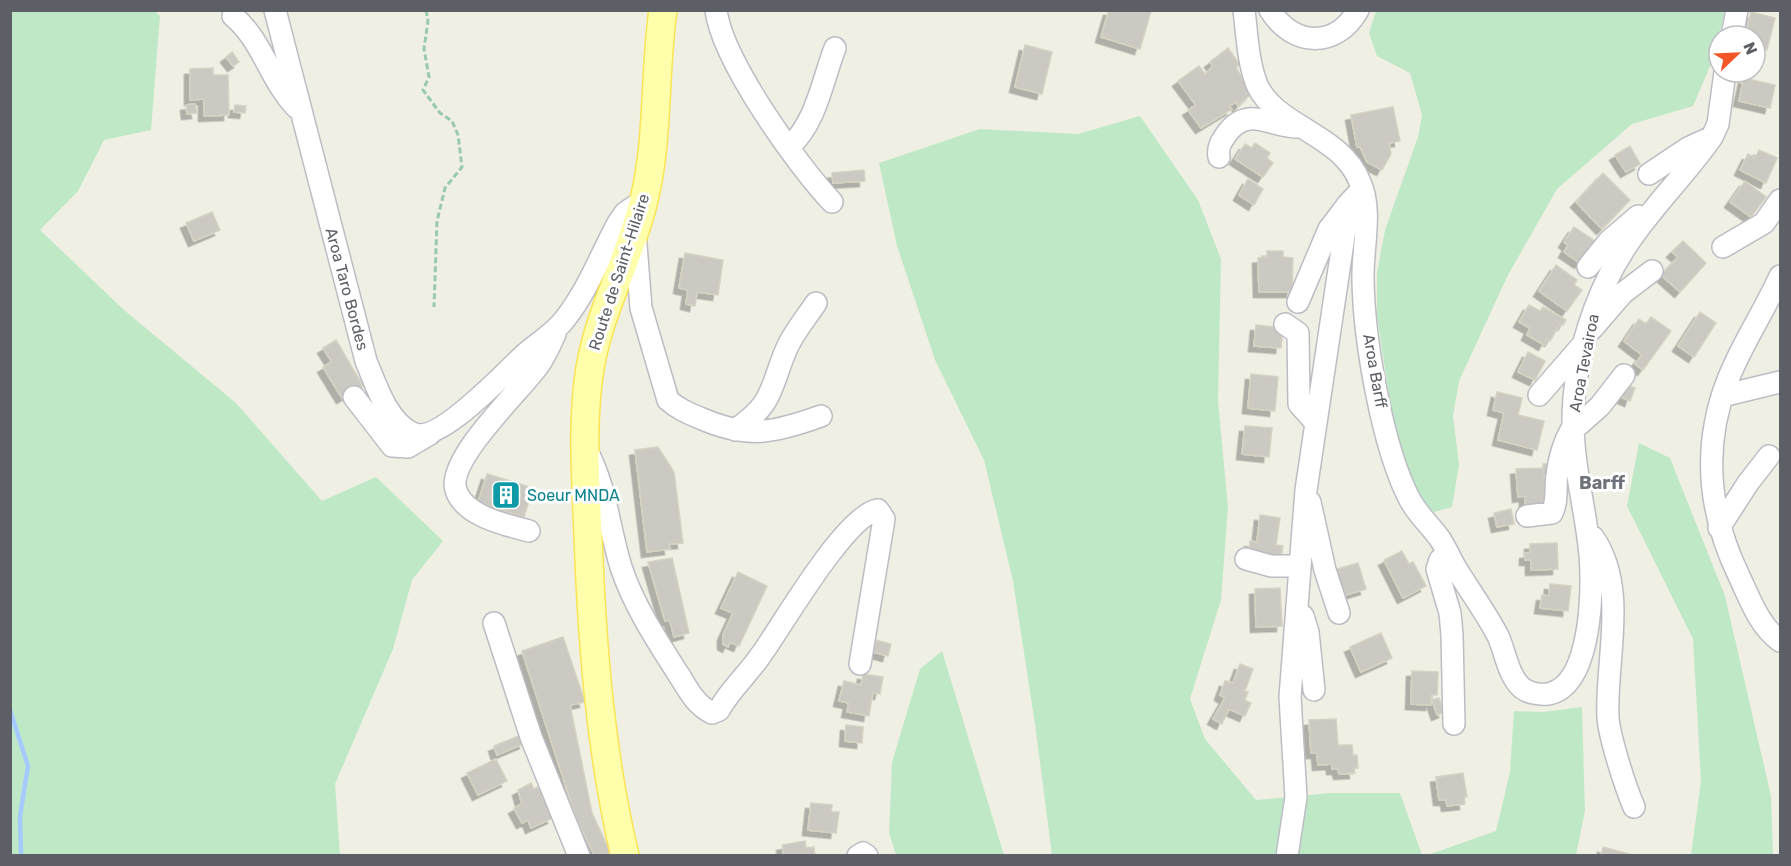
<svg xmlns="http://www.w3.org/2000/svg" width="1791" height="866" viewBox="0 0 1791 866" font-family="Rubik,sans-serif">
<defs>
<filter id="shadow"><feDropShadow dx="-5.5" dy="5.5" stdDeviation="0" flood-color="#0004"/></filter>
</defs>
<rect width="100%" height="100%" fill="#f0efe4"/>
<path fill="#bfe9c6" d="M 154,10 L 160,16 L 151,130 L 104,140 L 78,191 L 40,230 L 124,310 L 236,403 L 322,501 L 376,477 L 443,541 L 412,580 L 393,649 L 335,784 L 340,855 L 11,855 L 11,11 Z
M 1376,11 L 1725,11 L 1714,57 L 1693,106 L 1632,124 L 1557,189 L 1508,275 L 1459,381 L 1453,416 L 1459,465 L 1452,507 L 1434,512 L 1411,495 L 1397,449 L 1377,316 L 1377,273 L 1385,230 L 1418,137 L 1422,115 L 1410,73 L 1377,56 L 1369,33 Z
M 1140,116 L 1198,200 L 1221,259 L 1218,401 L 1228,507 L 1221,600 L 1190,699 L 1205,739 L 1256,800 L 1330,793 L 1400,793 L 1422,855 L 1052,855 L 1035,724 L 1013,581 L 984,460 L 935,360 L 897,246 L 879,163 L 980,129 L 1078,134 Z
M 1639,443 L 1670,458 L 1725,596 L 1771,796 L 1773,855 L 1691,855 L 1701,781 L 1693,639 L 1627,506 Z
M 942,651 L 1004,855 L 896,855 L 889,833 L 892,762 L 920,669 Z
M 1582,707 L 1585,811 L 1576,855 L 1428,855 L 1496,831 L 1510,772 L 1514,711 L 1543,712 Z"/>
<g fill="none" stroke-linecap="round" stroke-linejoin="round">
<path stroke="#a5caff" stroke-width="4.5" d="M 10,710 L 28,766 L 20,816 L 21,856"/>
</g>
<path fill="#cbc9c1" stroke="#d5d2c2" stroke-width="1.5" filter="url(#shadow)" d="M 1109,10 L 1151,11 L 1140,49 L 1101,37 Z
M 1751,12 L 1775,18 L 1767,50 L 1756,48 L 1757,40 L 1755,36 L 1745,36 Z
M 1025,45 L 1052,52 L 1042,94 L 1015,87 Z
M 1228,48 L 1240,65 L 1236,67 L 1251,94 L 1238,106 L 1236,102 L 1229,106 L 1232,109 L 1201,128 L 1188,110 L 1196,105 L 1178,81 L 1199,66 L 1205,74 L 1213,66 L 1210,62 Z
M 232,52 L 239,62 L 233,66 L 226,57 Z
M 213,68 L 213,75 L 228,75 L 229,115 L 204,116 L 204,99 L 190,100 L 190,69 Z
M 1744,78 L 1775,85 L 1770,108 L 1739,101 Z
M 195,104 L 197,113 L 187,114 L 186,105 Z
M 235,105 L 246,106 L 245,113 L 234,112 Z
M 1393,107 L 1400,141 L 1389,143 L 1391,154 L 1382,170 L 1367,162 L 1360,147 L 1357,147 L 1351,115 Z
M 1255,143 L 1270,153 L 1267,158 L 1273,163 L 1263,177 L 1235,159 L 1245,144 L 1252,148 Z
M 1630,146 L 1640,164 L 1626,172 L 1615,155 Z
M 1759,150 L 1777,158 L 1766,183 L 1740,170 L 1748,154 L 1755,158 Z
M 864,170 L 865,181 L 833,183 L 832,173 Z
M 1603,173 L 1630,200 L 1602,229 L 1576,202 Z
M 1248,179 L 1263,189 L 1254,205 L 1239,195 Z
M 1745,181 L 1766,197 L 1751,217 L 1730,202 Z
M 212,212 L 220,230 L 194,241 L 186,223 Z
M 1574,227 L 1595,241 L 1580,263 L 1564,252 L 1568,245 L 1564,242 Z
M 1683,241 L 1706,263 L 1680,292 L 1661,275 L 1678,257 L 1672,252 Z
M 1267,251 L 1283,251 L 1283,257 L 1293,258 L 1292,292 L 1259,292 L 1258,258 L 1267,257 Z
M 685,253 L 723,260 L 718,295 L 697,292 L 695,306 L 686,304 L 688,290 L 679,288 Z
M 1556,265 L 1577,280 L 1574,285 L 1582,290 L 1567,311 L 1539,291 Z
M 1529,305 L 1540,311 L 1543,307 L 1566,320 L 1563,325 L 1560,324 L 1550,341 L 1547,339 L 1544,345 L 1527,335 L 1530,328 L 1519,322 Z
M 1700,312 L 1716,323 L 1694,357 L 1678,346 Z
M 1651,317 L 1671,331 L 1643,370 L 1635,364 L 1642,355 L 1624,341 L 1639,319 L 1646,324 Z
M 1256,325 L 1283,328 L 1281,348 L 1254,346 Z
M 336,340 L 363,386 L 342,398 L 323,367 L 332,362 L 323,348 Z
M 1528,352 L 1545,361 L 1535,380 L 1518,372 Z
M 1251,374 L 1278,377 L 1275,411 L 1248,408 Z
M 1620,383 L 1635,388 L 1630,401 L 1616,395 Z
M 1497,392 L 1522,398 L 1518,415 L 1544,421 L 1537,450 L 1498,440 L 1504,413 L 1493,410 Z
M 1245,426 L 1272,428 L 1269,457 L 1242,454 Z
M 658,447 L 674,472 L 683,543 L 669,544 L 670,549 L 647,552 L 635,450 Z
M 1543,464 L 1549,464 L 1549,475 L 1544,475 L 1546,504 L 1525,506 L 1525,496 L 1518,497 L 1516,469 L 1543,468 Z
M 487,474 L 533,488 L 524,517 L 478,502 Z
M 1511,509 L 1514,524 L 1497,527 L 1494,513 Z
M 1260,515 L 1280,518 L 1276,545 L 1283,546 L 1281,557 L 1249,552 L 1250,541 L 1257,542 Z
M 1557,543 L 1558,569 L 1531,570 L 1531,560 L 1525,560 L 1525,553 L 1530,553 L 1530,544 Z
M 1402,551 L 1409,564 L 1413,562 L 1426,586 L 1403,598 L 1384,560 Z
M 672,558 L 689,633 L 674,637 L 670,620 L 665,621 L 648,562 Z
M 1358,563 L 1366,589 L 1342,596 L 1334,570 Z
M 738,572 L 767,586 L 739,646 L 730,642 L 728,647 L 723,644 L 723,635 L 733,613 L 721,608 Z
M 1550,584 L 1571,586 L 1568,611 L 1540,608 L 1542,595 L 1549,596 Z
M 1280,588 L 1282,626 L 1256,627 L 1255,589 Z
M 1381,633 L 1392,658 L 1361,672 L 1350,647 Z
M 563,637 L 585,702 L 570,705 L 592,813 L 612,856 L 595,856 L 576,818 L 522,651 Z
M 876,640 L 891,644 L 888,656 L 873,652 Z
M 1240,664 L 1253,669 L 1245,691 L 1248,692 L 1245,700 L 1251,703 L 1245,716 L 1229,709 L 1222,724 L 1213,719 L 1225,698 L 1220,695 L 1225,681 L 1233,683 Z
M 1412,671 L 1438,672 L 1437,695 L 1431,695 L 1431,705 L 1411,704 Z
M 863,674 L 883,677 L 880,694 L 873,692 L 869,716 L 847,712 L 849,703 L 839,701 L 844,681 L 861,685 Z
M 1439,698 L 1444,712 L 1437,715 L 1432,700 Z
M 1336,719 L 1338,745 L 1352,745 L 1353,755 L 1357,755 L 1358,768 L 1354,768 L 1355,773 L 1339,774 L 1338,769 L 1332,769 L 1332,764 L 1318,765 L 1317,753 L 1311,753 L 1309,720 Z
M 846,725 L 863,727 L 862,743 L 845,741 Z
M 521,735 L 525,743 L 497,755 L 494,746 Z
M 496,759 L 507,781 L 478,795 L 467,773 Z
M 1463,773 L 1467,797 L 1464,797 L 1465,804 L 1447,806 L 1446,800 L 1439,800 L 1436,777 Z
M 531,783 L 534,789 L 538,787 L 553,818 L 531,828 L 528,820 L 522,823 L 514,808 L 522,804 L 518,790 Z
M 811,803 L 832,805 L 831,812 L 839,812 L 836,833 L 808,830 Z
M 805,841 L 806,848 L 814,847 L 815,856 L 784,856 L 782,845 Z
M 1603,847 L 1636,856 L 1601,856 Z"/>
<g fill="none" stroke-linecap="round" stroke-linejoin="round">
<g stroke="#bcbdc4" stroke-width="24">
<path id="minor" d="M 275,10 L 366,361 C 376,385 387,421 412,433 C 438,446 505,372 524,355 C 538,342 554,334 565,319 C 588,290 601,254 618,223 L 625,213 L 644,200
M 716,10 C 722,60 797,165 832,202
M 1244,10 C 1247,34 1248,65 1258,87 C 1279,128 1341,134 1360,182 C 1373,211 1362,249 1363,280 C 1364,339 1382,447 1410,500 C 1418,515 1430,525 1440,539 C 1446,548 1451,560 1457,570 C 1470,591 1486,613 1498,636 C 1505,651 1508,675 1521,687 C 1527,693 1540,695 1548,694 C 1592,686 1593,589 1590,555 C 1586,510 1573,467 1573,422 C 1573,361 1595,291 1629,242 C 1654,205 1687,173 1712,137 L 1718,124 L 1725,72
M 1270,10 C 1293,47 1336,49 1358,10
M 233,16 C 263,41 270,81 297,108
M 1732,36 L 1737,10
M 789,147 C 816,123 822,82 835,48
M 1219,157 C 1217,147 1222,140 1228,132 C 1249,105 1272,128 1298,127
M 1649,174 L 1688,148 L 1712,137
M 635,232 L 641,308 L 668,400 C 678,409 688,413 700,418 C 747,439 774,433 821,416
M 1723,247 L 1764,223 L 1780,200
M 1588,267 L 1609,241 L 1638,216
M 1780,276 C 1764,312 1741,345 1727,382 C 1702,448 1709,514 1739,576 C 1750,599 1759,626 1780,641
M 1298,302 L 1329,229 L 1348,204
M 1285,324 L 1298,333 L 1299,404 L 1316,423
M 1592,329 L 1623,293 L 1652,271
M 1539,395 L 1585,342
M 1722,396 L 1780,382
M 354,397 L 392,446 L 408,447 L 430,434
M 735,430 C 774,403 769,391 786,350 C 793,333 806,318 816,303
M 1573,430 L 1600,406 L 1624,375
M 586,449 C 607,488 608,525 621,567 C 633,604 656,639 677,672 C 687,687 694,704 712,713 L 719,710 C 729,691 748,674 761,655 C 782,626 846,514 878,510 L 884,519 L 860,664
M 1310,502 L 1325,570 L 1339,613
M 1527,516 L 1552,513 C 1558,501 1555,488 1557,475 C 1559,459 1563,444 1571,430
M 1719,528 L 1748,483 L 1769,456
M 529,531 C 506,525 464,516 456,490 C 446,460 520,391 538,366 C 545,357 550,345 555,334
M 1593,537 C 1629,589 1605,660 1608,718 C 1610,739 1625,786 1634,807
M 1448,553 L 1440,560 L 1437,569 L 1450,613 L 1452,635 L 1454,724
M 1246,559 L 1271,566 L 1299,566
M 1303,616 L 1308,632 L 1314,690
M 494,623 L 531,737 L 579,856
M 858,856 L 863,853 L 867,856
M 1287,856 L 1296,797 L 1290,697 L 1306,490 L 1348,209 L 1350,202 L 1362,189"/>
</g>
<g stroke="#fae453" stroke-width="30">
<path id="major" d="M 625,856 C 600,751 592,643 588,536 C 586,480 581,424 590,368 C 600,309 630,258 644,200 C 659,138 654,73 663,10"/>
</g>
<path stroke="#98caad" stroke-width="3" stroke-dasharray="6 3" stroke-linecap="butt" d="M 426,10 L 428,21 L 424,49 L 429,77 L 423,90 L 440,113 L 452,121 L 458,135 L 462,167 L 445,188 L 437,221 L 434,307"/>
<use href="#minor" stroke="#fff" stroke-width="21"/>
<use href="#major" stroke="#fffeaa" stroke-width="27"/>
</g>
<defs>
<g id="building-square" transform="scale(1.5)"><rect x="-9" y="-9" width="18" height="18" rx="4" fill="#0f9aa8" stroke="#fff"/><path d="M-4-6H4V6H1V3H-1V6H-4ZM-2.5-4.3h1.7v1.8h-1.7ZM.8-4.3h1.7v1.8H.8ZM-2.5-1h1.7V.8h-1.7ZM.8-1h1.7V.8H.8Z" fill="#fff"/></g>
</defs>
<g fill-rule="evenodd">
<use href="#building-square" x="506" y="495"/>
</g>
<g text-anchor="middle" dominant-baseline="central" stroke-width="6" stroke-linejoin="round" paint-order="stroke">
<g font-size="16" fill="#5c5f66" stroke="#fff">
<text transform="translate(619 272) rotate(-72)">Route de Saint-Hilaire</text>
<text transform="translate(347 289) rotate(75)">Aroa Taro Bordes</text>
<text transform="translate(1584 363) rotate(-79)">Aroa Tevairoa</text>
<text transform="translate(1375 371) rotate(80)">Aroa Barff</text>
</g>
<g font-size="16" fill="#0d838f" stroke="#fff" text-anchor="start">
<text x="527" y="495">Soeur MNDA</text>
</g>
<g font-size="18" font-weight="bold" fill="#6d7178" stroke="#fff">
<text x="1602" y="483">Barff</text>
</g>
</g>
<rect width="1791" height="866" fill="none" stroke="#5c5f66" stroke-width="24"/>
<g transform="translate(1737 54) rotate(67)"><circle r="28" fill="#ffffff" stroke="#bebfc2" stroke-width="1.5"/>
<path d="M0-4.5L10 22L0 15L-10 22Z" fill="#f45526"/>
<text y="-9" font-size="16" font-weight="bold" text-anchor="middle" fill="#5c5f66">N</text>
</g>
</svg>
